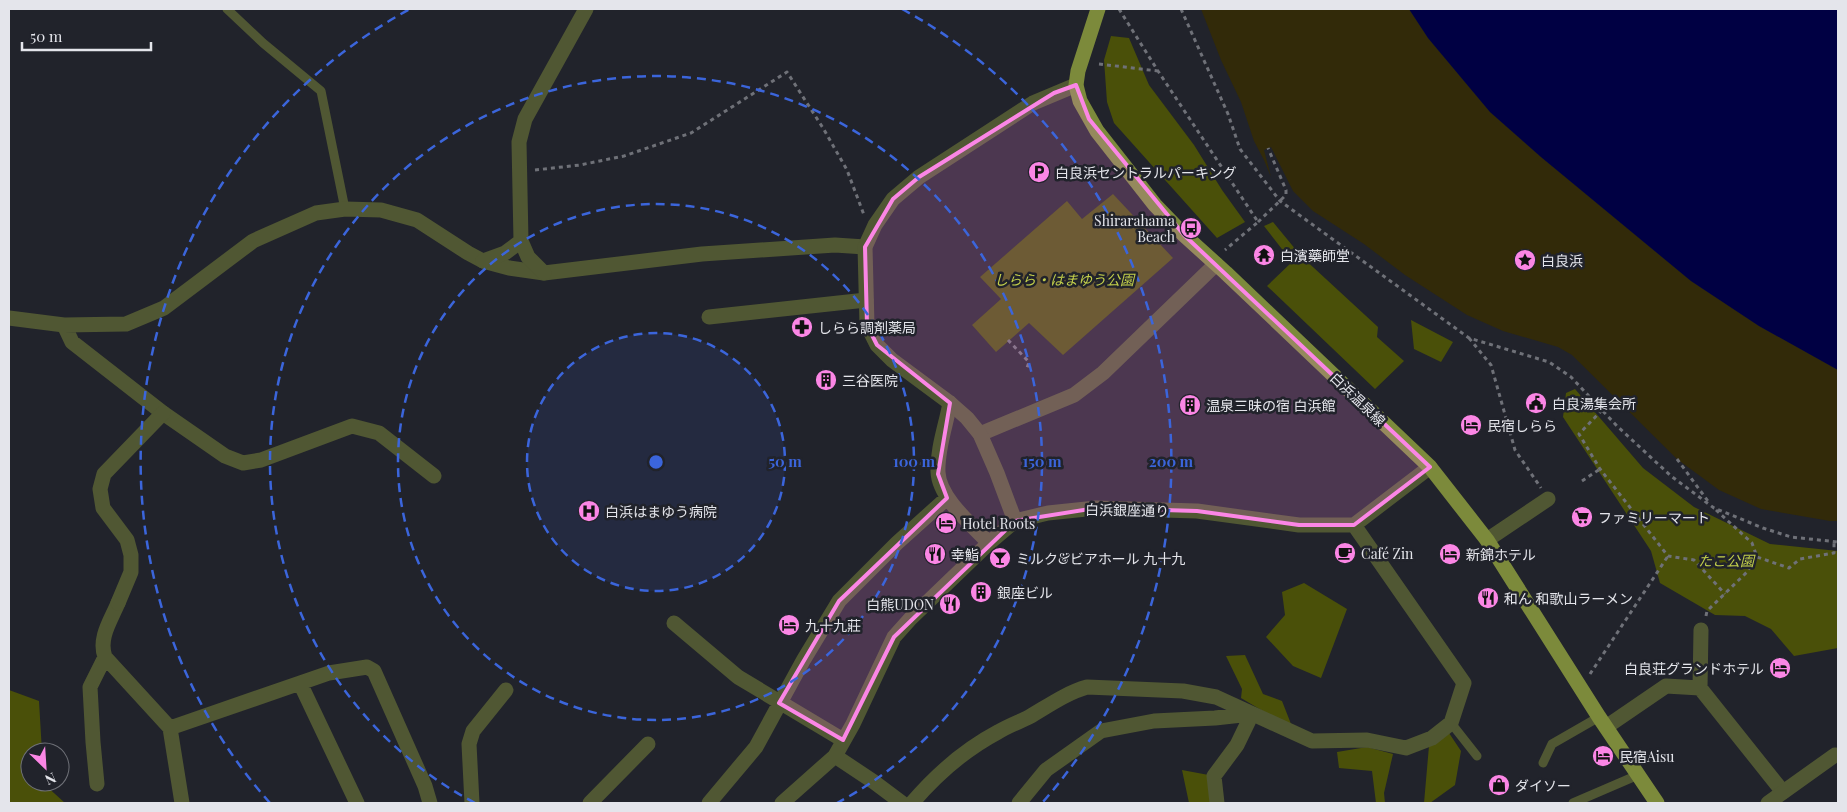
<svg xmlns="http://www.w3.org/2000/svg" width="1847" height="812" viewBox="0 0 1847 812" font-family="'Playfair Display','Noto Sans JP',serif">
<rect width="100%" height="100%" fill="#21232b"/>
<path fill="#4a5009" d="M 1111,36 L 1129,38 L 1149,85 L 1194,145 L 1222,190 L 1245,222 L 1217,238 L 1114,123 L 1107,102 L 1104,60 Z
M 1113,194 L 1173,258 L 1063,355 L 1029,323 L 996,352 L 972,325 L 1001,299 L 980,277 L 1067,201 L 1082,219 Z
M 1273,222 L 1301,256 L 1378,327 L 1377,337 L 1404,361 L 1375,389 L 1267,286 L 1292,262 L 1264,226 Z
M 1411,320 L 1453,342 L 1441,362 L 1414,349 Z
M 1575,389 L 1643,468 L 1694,507 L 1770,544 L 1838,551 L 1838,648 L 1794,656 L 1771,629 L 1745,616 L 1715,615 L 1660,583 L 1651,551 L 1563,417 L 1566,393 Z
M 1304,583 L 1347,609 L 1321,678 L 1293,666 L 1266,637 L 1285,615 L 1282,592 Z
M 1245,655 L 1263,694 L 1282,701 L 1293,729 L 1241,698 L 1242,689 L 1226,656 Z
M 9,690 L 39,701 L 42,752 L 30,752 L 30,782 L 44,782 L 44,784 L 65,803 L 9,803 Z
M 1449,733 L 1461,751 L 1455,785 L 1430,803 L 1424,803 L 1429,746 Z
M 1367,747 L 1393,754 L 1384,793 L 1385,803 L 1376,803 L 1372,771 L 1339,768 L 1337,752 Z
M 1182,770 L 1214,776 L 1217,803 L 1189,803 Z"/>
<path fill="#322a09" d="M 1201,9 L 1409,9 L 1428,38 L 1490,112 L 1541,157 L 1691,281 L 1759,326 L 1838,370 L 1838,521 L 1830,521 L 1761,509 L 1719,490 L 1677,459 L 1572,355 L 1558,347 L 1503,331 L 1467,315 L 1405,275 L 1364,244 L 1313,211 L 1293,191 L 1271,147 L 1264,150 L 1271,177 L 1264,160 L 1254,141 L 1241,102 L 1221,60 Z"/>
<path fill="#000043" d="M 1409,9 L 1838,9 L 1838,370 L 1759,326 L 1691,281 L 1541,157 L 1490,112 L 1428,38 Z"/>
<g fill="none" stroke-linecap="round" stroke-linejoin="round">
<path stroke="#6f7178" stroke-width="3" stroke-dasharray="4 4" stroke-linecap="butt" d="M 1119,9 L 1158,71 L 1258,222 L 1225,250
M 1181,9 L 1228,114 L 1240,149 L 1280,201 L 1469,338 L 1549,362 L 1571,377 L 1617,426 L 1671,476 L 1714,508 L 1763,528 L 1791,537 L 1838,542
M 1099,64 L 1158,71
M 535,170 L 580,165 L 624,156 L 691,133 L 787,72 L 823,128 L 847,170 L 864,215
M 1258,222 L 1286,195 L 1286,190 L 1268,148
M 1469,338 L 1491,365 L 1515,450 L 1541,488
M 1008,340 L 1029,362 L 1027,368
M 1602,410 L 1579,434 L 1600,469 L 1668,556 L 1694,560 L 1725,594
M 1677,459 L 1710,504
M 904,461 L 923,464
M 1582,481 L 1600,469
M 1716,510 L 1752,543 L 1757,557 L 1789,568 L 1800,559 L 1834,553 L 1834,541
M 1706,616 L 1707,611 L 1747,572 L 1757,557
M 1590,674 L 1668,556"/>
<path stroke="#505733" stroke-width="9" d="M 227,9 L 263,43 L 321,91 L 345,209
M 1451,723 L 1477,756
M 1543,763 L 1552,744 L 1599,717
M 1573,803 L 1638,775"/>
<path stroke="#505733" stroke-width="15" d="M 709,317 L 866,300
M 9,318 L 64,325 L 126,324 L 164,308 L 253,241 L 316,213 L 345,209 L 381,210 L 417,220 L 468,253 L 483,261 L 509,268 L 544,273 L 702,254 L 835,245 L 865,247
M 64,325 L 72,342 L 163,413 L 225,456 L 243,463 L 261,460 L 352,426 L 379,433 L 434,476
M 950,403 C 946,425 937,449 938,472 C 939,498 972,525 989,543
M 980,434 L 1074,395 L 1103,373 L 1216,264
M 1487,540 L 1548,499
M 118,603 C 111,620 98,638 105,657 L 170,728
M 674,623 L 738,677 L 843,740
M 1701,630 L 1700,688 L 1783,792
M 300,683 L 357,803
M 1606,727 L 1666,686 L 1700,688
M 835,756 L 874,782 L 902,803
M 97,784 L 93,742 L 90,687 L 105,657
M 182,803 L 170,728 L 329,673 L 367,667 L 374,671 L 425,786 L 430,803
M 472,803 L 469,744 L 473,731 L 506,690
M 590,803 L 648,744
M 709,803 L 756,747 L 804,659 L 839,601 L 897,543 L 947,498
M 782,803 L 835,756 L 853,724 L 894,637 L 911,618 L 989,543 L 1015,521 L 1048,513 L 1096,508 L 1197,511 L 1299,525 L 1354,525 L 1430,467
M 912,803 C 936,775 964,750 998,732 C 1008,726 1019,722 1029,717 C 1048,706 1066,693 1087,687 L 1183,691 L 1216,697 L 1312,741 L 1367,740 L 1406,748 L 1432,738 L 1451,723 L 1464,683 L 1354,525
M 1019,803 L 1046,770 L 1101,731 L 1154,721 L 1215,718 L 1251,714
M 1217,803 L 1214,776 L 1237,745 L 1252,714"/>
<path stroke="#505733" stroke-width="15" d="M 483,261 L 505,253 L 521,241
M 544,273 L 528,257 L 521,241 L 519,142 L 525,119 L 586,9
M 1015,521 L 997,473 L 980,434 L 967,418 L 950,403 L 892,360 L 877,345 L 867,325 L 865,247 L 875,225 L 893,199 L 919,177 L 1033,103 L 1076,85
M 118,603 L 131,572 L 131,555 L 127,540 L 103,508 L 100,489 L 104,474 L 163,413
M 1768,803 L 1835,755"/>
<path stroke="#7c8a3b" stroke-width="15" d="M 1098,9 L 1078,71 L 1076,85 L 1080,101 L 1097,131 L 1155,205 L 1184,235 L 1226,273 L 1430,467 L 1487,540 L 1599,717 L 1657,803"/>
</g>
<path fill="#fb86e5" fill-opacity="0.2" stroke="#fb86e5" stroke-width="4" stroke-linejoin="round" d="M 1076,85 L 1089,119 L 1184,235 L 1430,467 L 1354,525 L 1299,525 L 1197,511 L 1096,508 L 1015,521 L 894,637 L 843,740 L 779,703 L 839,601 L 947,498 L 938,474 L 950,403 L 877,345 L 867,325 L 865,247 L 893,199 L 919,177 L 1054,93 Z"/>
<circle cx="656" cy="462" r="129" fill="#3b65db" fill-opacity=".12"/>
<g fill="none" stroke="#3b65db" stroke-width="2.5" stroke-dasharray="9 6">
<circle cx="656" cy="462" r="129"/>
<circle cx="656" cy="462" r="258"/>
<path d="M475 803A386 386 0 1 1 837 803"/>
<path d="M270 803A515 515 0 0 1 410 9M902 9A515 515 0 0 1 1042 803"/>
</g>
<defs>
<g id="parking-disc" transform="scale(1.125)"><circle r="9.5" fill="#fb86e5" stroke="#21232b"/><path d="M-3.5-5.5H1a3.5 3.5 0 0 1 0 7H-1V5.5H-3.5ZM-1-3.4V-.6H.8a1.4 1.4 0 0 0 0-2.8Z" fill="#111"/></g>
<g id="bus-disc" transform="scale(1.125)"><circle r="9.5" fill="#fb86e5" stroke="#21232b"/><path d="M-5-6H5V4H4V6H2V4H-2V6H-4V4H-5ZM-3.5-4V0h7V-4ZM-3.5 1.2v1.5H-2V1.2ZM2 1.2v1.5H3.5V1.2Z" fill="#111"/></g>
<g id="temple-disc" transform="scale(1.125)"><circle r="9.5" fill="#fb86e5" stroke="#21232b"/><path d="M0-6L5-2H3V0L6.5 2.5H4V6H1.5V3h-3V6H-4V2.5H-6.5L-3 0V-2H-5Z" fill="#111"/></g>
<g id="sight-disc" transform="scale(1.125)"><circle r="9.5" fill="#fb86e5" stroke="#21232b"/><path d="M0-6L1.8-2.2L6-1.7L2.9 1.2L3.7 5.4L0 3.3L-3.7 5.4L-2.9 1.2L-6-1.7L-1.8-2.2Z" fill="#111"/></g>
<g id="pharmacy-disc" transform="scale(1.125)"><circle r="9.5" fill="#fb86e5" stroke="#21232b"/><path d="M-2-6h4v4h4v4h-4v4h-4v-4h-4v-4h4Z" fill="#111"/></g>
<g id="building-disc" transform="scale(1.125)"><circle r="9.5" fill="#fb86e5" stroke="#21232b"/><path d="M-4-6H4V6H1V3H-1V6H-4ZM-2.5-4.3h1.7v1.8h-1.7ZM.8-4.3h1.7v1.8H.8ZM-2.5-1h1.7V.8h-1.7ZM.8-1h1.7V.8H.8Z" fill="#111"/></g>
<g id="civic-disc" transform="scale(1.125)"><circle r="9.5" fill="#fb86e5" stroke="#21232b"/><path d="M-.6-6.5H3V-4.5H.6V-3L4-1V1h2V6H-6V1h2V-1L-.6-3ZM-1.2 2.5V6h2.4V2.5Z" fill="#111"/></g>
<g id="hotel-disc" transform="scale(1.125)"><circle r="9.5" fill="#fb86e5" stroke="#21232b"/><path d="M-6-4.5h1.5V1H6V5H4.5V3h-9V5H-6ZM-4 0a1.8 1.8 0 1 1 3.6 0ZM.5 0V-2.5h3Q6-2.5 6 0Z" fill="#111"/></g>
<g id="hospital-disc" transform="scale(1.125)"><circle r="9.5" fill="#fb86e5" stroke="#21232b"/><path d="M-5-5h3v3.5h4V-5h3V5h-3V1.5h-4V5h-3Z" fill="#111"/></g>
<g id="supermarket-disc" transform="scale(1.125)"><circle r="9.5" fill="#fb86e5" stroke="#21232b"/><path d="M-6-5.5h2.5l.6 2H6L4.5 2H-2.5L-4.4-4H-6ZM-1.5 3.2a1.3 1.3 0 1 0 .1 0ZM3 3.2a1.3 1.3 0 1 0 .1 0Z" fill="#111"/></g>
<g id="cafe-disc" transform="scale(1.125)"><circle r="9.5" fill="#fb86e5" stroke="#21232b"/><path d="M-5.5-4.5H6V0H3Q3 3.5 0 3.5H-2.5Q-5.5 3.5-5.5 0ZM3-3.2v2h1.7v-2ZM-6 4.5H4V6H-6Z" fill="#111"/></g>
<g id="restaurant-disc" transform="scale(1.125)"><circle r="9.5" fill="#fb86e5" stroke="#21232b"/><path d="M-5-6h1v4h1v-4h1v4h1v-4h1v5L-1.5 .5V6h-2V.5L-5-1ZM5-6V6H3V1.5H1.5Q1.5-4 5-6Z" fill="#111"/></g>
<g id="bar-disc" transform="scale(1.125)"><circle r="9.5" fill="#fb86e5" stroke="#21232b"/><path d="M-6-5H6L.8 .8V4.5H3.5V6h-7V4.5H-.8V.8Z" fill="#111"/></g>
<g id="shop-disc" transform="scale(1.125)"><circle r="9.5" fill="#fb86e5" stroke="#21232b"/><path d="M-5-2.5h2.3a2.7 3.5 0 0 1 5.4 0H5L5.5 6h-11ZM-1.5-2.5h3a1.5 2.3 0 0 0-3 0Z" fill="#111"/></g>
</defs>
<g fill-rule="evenodd">
<use href="#parking-disc" x="1039" y="172"/>
<use href="#bus-disc" x="1191" y="228"/>
<use href="#temple-disc" x="1264" y="255"/>
<use href="#sight-disc" x="1525" y="260"/>
<use href="#pharmacy-disc" x="802" y="327"/>
<use href="#building-disc" x="826" y="380"/>
<use href="#civic-disc" x="1536" y="403"/>
<use href="#building-disc" x="1190" y="405"/>
<use href="#hotel-disc" x="1471" y="425"/>
<use href="#hospital-disc" x="589" y="511"/>
<use href="#supermarket-disc" x="1582" y="517"/>
<use href="#hotel-disc" x="946" y="523"/>
<use href="#cafe-disc" x="1345" y="553"/>
<use href="#restaurant-disc" x="935" y="554"/>
<use href="#hotel-disc" x="1450" y="554"/>
<use href="#bar-disc" x="1000" y="558"/>
<use href="#building-disc" x="981" y="592"/>
<use href="#restaurant-disc" x="1488" y="598"/>
<use href="#restaurant-disc" x="950" y="604"/>
<use href="#hotel-disc" x="789" y="625"/>
<use href="#hotel-disc" x="1780" y="668"/>
<use href="#hotel-disc" x="1603" y="756"/>
<use href="#shop-disc" x="1499" y="785"/>
</g>
<g text-anchor="middle" dominant-baseline="central" stroke-width="5" stroke-linejoin="round" paint-order="stroke">
<g font-size="14" fill="#e4e5eb" stroke="#21232b" text-anchor="start">
<text x="1055" y="172">白良浜セントラルパーキング</text>
<text x="1175" y="220" text-anchor="end">Shirarahama<tspan x="1175" dy="16">Beach</tspan></text>
<text x="1280" y="255">白濱藥師堂</text>
<text x="1541" y="260">白良浜</text>
<text x="818" y="327">しらら調剤薬局</text>
<text x="842" y="380">三谷医院</text>
<text x="1552" y="403">白良湯集会所</text>
<text x="1206" y="405">温泉三昧の宿 白浜館</text>
<text x="1487" y="425">民宿しらら</text>
<text x="605" y="511">白浜はまゆう病院</text>
<text x="1598" y="517">ファミリーマート</text>
<text x="962" y="523">Hotel Roots</text>
<text x="1361" y="553">Café Zin</text>
<text x="951" y="554">幸鮨</text>
<text x="1466" y="554">新錦ホテル</text>
<text x="1016" y="558">ミルク&amp;ビアホール 九十九</text>
<text x="997" y="592">銀座ビル</text>
<text x="1504" y="598">和ん 和歌山ラーメン</text>
<text x="934" y="604" text-anchor="end">白熊UDON</text>
<text x="805" y="625">九十九莊</text>
<text x="1764" y="668" text-anchor="end">白良荘グランドホテル</text>
<text x="1619" y="756">民宿Aisu</text>
<text x="1515" y="785">ダイソー</text>
</g>
<g font-size="14" font-style="italic" fill="#c2cf4b" stroke="#21232b">
<text x="1064" y="279">しらら・はまゆう公園</text>
<text x="1726" y="560">たこ公園</text>
</g>
<g font-size="14" fill="#e4e5eb" stroke="#21232b">
<text transform="translate(1358 399) rotate(44)">白浜温泉線</text>
<text transform="translate(1127 510) rotate(1)">白浜銀座通り</text>
</g>
</g>
<circle cx="656" cy="462" r="8" fill="#3b65db" stroke="#21232b" stroke-width="2.5"/>
<g font-size="15" text-anchor="middle" font-weight="bold" fill="#3b65db" stroke="#21232b" stroke-width="5" stroke-linejoin="round" paint-order="stroke">
<text x="785" y="467">50 m</text>
<text x="914" y="467">100 m</text>
<text x="1042" y="467">150 m</text>
<text x="1171" y="467">200 m</text>
</g>
<rect width="1847" height="812" fill="none" stroke="#e4e5eb" stroke-width="20"/>
<g transform="translate(45 767) rotate(155)"><circle r="24" fill="#21232b" stroke="#6f7178"/>
<path d="M0-4L9 19L0 12L-9 19Z" fill="#fb86e5"/>
<text y="-8" font-size="14" font-weight="bold" text-anchor="middle" fill="#e4e5eb">N</text>
</g>
<path d="M22 42v8h129v-8" fill="none" stroke="#e4e5eb" stroke-width="2.5"/>
<text x="30" y="42" font-size="15" fill="#e4e5eb" stroke="#21232b" stroke-width="4" paint-order="stroke">50 m</text>
</svg>
